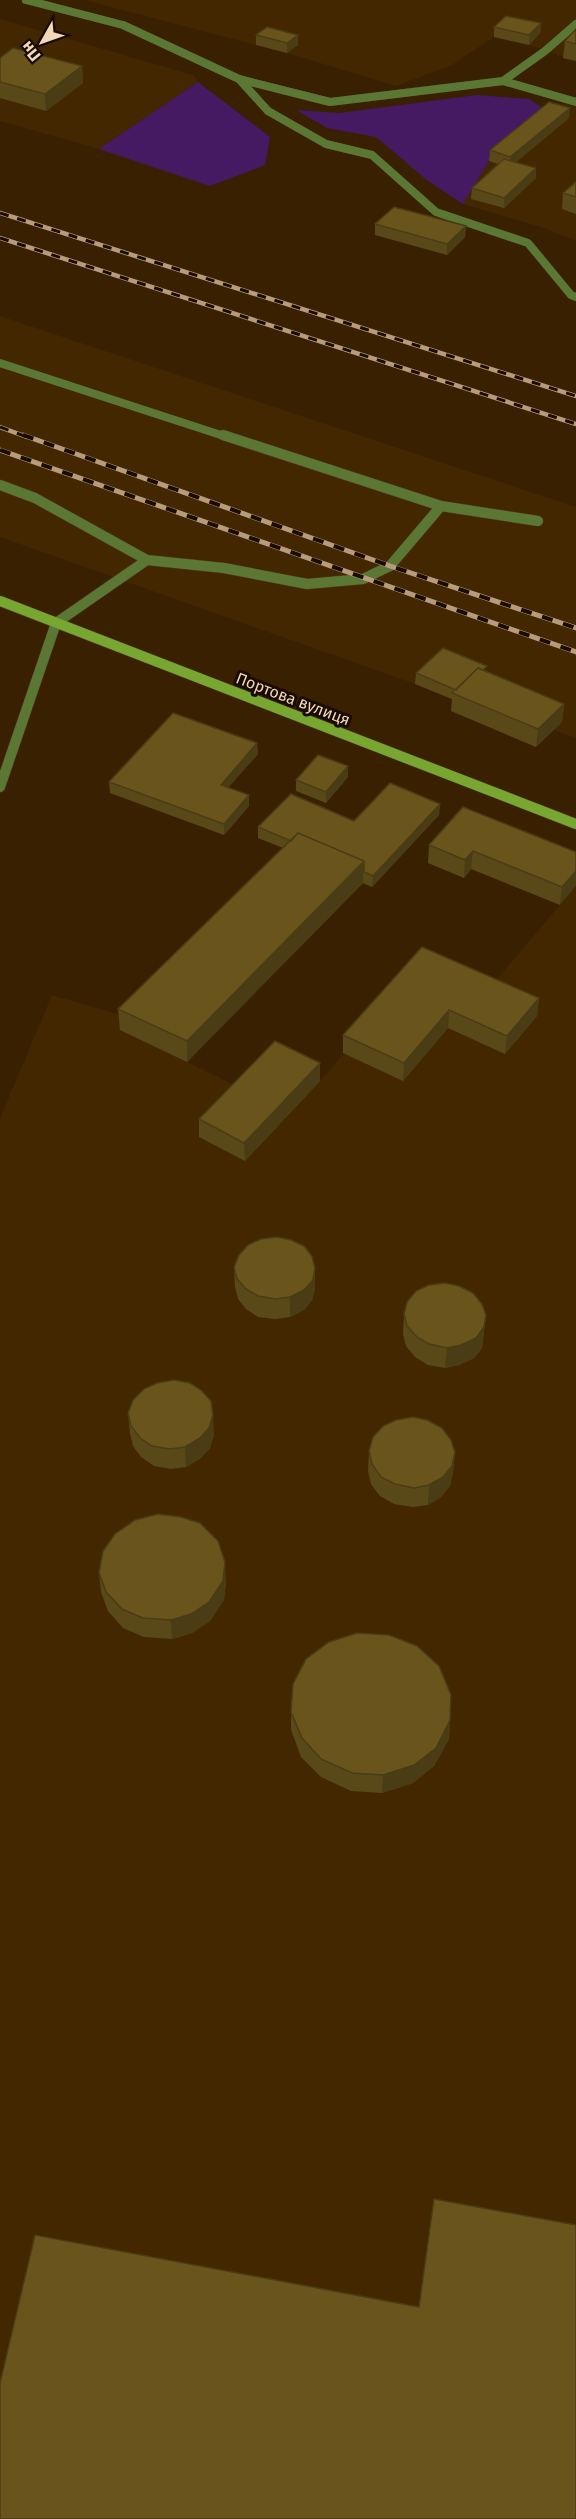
<svg xmlns="http://www.w3.org/2000/svg" width="576" height="2519" viewBox="0 0 576 2519" font-family="'Fira Sans',sans-serif">
<rect width="100%" height="100%" fill="#392000"/>
<path fill="#432701" d="M 84,0 L 576,0 L 576,61 L 529,45 L 494,37 L 452,65 L 396,86 L 287,53 Z
M 0,19 L 193,75 L 198,82 L 99,149 L 0,121 Z
M 576,96 L 576,241 L 544,228 L 463,204 L 489,161 L 549,112 Z
M 0,316 L 576,507 L 576,738 L 554,730 L 561,722 L 460,703 L 415,684 L 0,537 Z
M 576,886 L 576,2519 L 0,2519 L 0,1118 L 52,995 L 131,1018 L 187,1062 L 245,1090 L 320,1081 L 421,965 L 485,993 Z"/>
<path fill="#461963" d="M 198,82 L 270,137 L 265,165 L 210,186 L 99,149 Z
M 477,95 L 529,99 L 549,112 L 489,161 L 463,204 L 428,181 L 376,137 L 327,128 L 296,110 L 339,113 Z"/>
<g fill="none" stroke-linecap="round" stroke-linejoin="round">
<g stroke="#573d1e" stroke-width="8">
<path id="service-far1" d="M 239,79 L 330,102 L 503,81 L 576,102
M 503,81 L 545,51 L 576,24
M 0,363 L 227,437"/>
</g>
<g stroke="#573d1e" stroke-width="11">
<path id="service" d="M 223,435 L 441,506 L 538,521
M 0,485 L 35,498 L 147,560
M 56,623 L 147,560 L 224,568 L 307,584 L 363,579 L 390,566 L 441,506"/>
</g>
<g stroke="#573d1e" stroke-width="8">
<path id="minor" d="M 26,0 L 123,25 L 239,79 L 268,111 L 326,144 L 372,155 L 436,212 L 528,243 L 571,295 L 576,297"/>
</g>
<g stroke="#573d1e" stroke-width="11">
<path id="tertiary" d="M 0,787 L 56,623"/>
</g>
<g stroke="#573d1e" stroke-width="11">
<path id="secondary" d="M 0,601 L 576,824"/>
</g>
<use href="#service-far1" stroke="#5a7834" stroke-width="8"/>
<use href="#service" stroke="#5a7834" stroke-width="10"/>
<use href="#minor" stroke="#5a7834" stroke-width="8"/>
<use href="#tertiary" stroke="#5a7834" stroke-width="10"/>
<use href="#secondary" stroke="#77a731" stroke-width="10"/>
<g stroke="#b69b7d" stroke-width="4.5">
<path id="rail-far1" d="M 0,213 L 576,396
M 0,238 L 576,424
M 0,427 L 27,437"/>
</g>
<g stroke="#b69b7d" stroke-width="5">
<path id="rail" d="M 23,435 L 390,566 L 576,628
M 0,450 L 576,652"/>
</g>
<use href="#rail-far1" stroke="#1a0b00" stroke-width="3" stroke-dasharray="9" stroke-linecap="butt"/>
<use href="#rail" stroke="#1a0b00" stroke-width="4" stroke-dasharray="11" stroke-linecap="butt"/>
</g>
<path fill="#5a4918" d="M 541,23 L 540,33 L 529,45 L 494,37 L 494,27 Z
M 576,29 L 576,61 L 563,58 L 565,41 Z
M 256,35 L 298,45 L 287,53 L 256,45 Z
M 0,58 L 82,66 L 83,83 L 46,111 L 0,98 Z
M 569,118 L 516,162 L 536,168 L 536,178 L 504,208 L 471,199 L 472,188 L 498,164 L 489,161 L 490,150 Z
M 576,182 L 576,214 L 562,209 L 563,193 Z
M 375,224 L 466,226 L 465,237 L 447,255 L 375,235 Z
M 487,672 L 564,704 L 562,722 L 536,747 L 451,711 L 452,699 L 415,684 L 416,673 Z
M 257,743 L 258,754 L 228,787 L 249,806 L 224,835 L 110,793 L 109,782 Z
M 348,766 L 348,777 L 326,803 L 296,791 L 296,780 Z
M 440,804 L 439,815 L 372,887 L 363,883 L 187,1062 L 120,1030 L 118,1009 L 283,848 L 258,838 L 258,827 L 354,821 Z
M 429,845 L 576,852 L 560,905 L 471,869 L 464,878 L 428,863 Z
M 422,947 L 539,998 L 537,1016 L 505,1054 L 448,1028 L 403,1081 L 343,1053 L 343,1035 Z
M 320,1063 L 320,1081 L 245,1161 L 199,1137 L 199,1119 Z
M 234,1267 L 315,1268 L 315,1289 L 312,1300 L 304,1310 L 290,1317 L 275,1319 L 258,1317 L 246,1309 L 238,1299 L 235,1287 Z
M 404,1314 L 486,1315 L 482,1348 L 474,1358 L 459,1365 L 445,1368 L 428,1365 L 415,1357 L 406,1346 L 403,1334 Z
M 128,1413 L 214,1435 L 210,1448 L 201,1458 L 186,1467 L 171,1469 L 154,1466 L 141,1457 L 133,1446 L 130,1433 Z
M 369,1451 L 455,1452 L 453,1472 L 450,1486 L 441,1497 L 428,1505 L 413,1507 L 394,1504 L 380,1496 L 371,1484 L 368,1471 Z
M 99,1573 L 226,1581 L 224,1600 L 210,1621 L 192,1633 L 172,1639 L 144,1637 L 123,1628 L 108,1611 L 101,1592 Z
M 291,1712 L 450,1720 L 449,1739 L 434,1766 L 413,1783 L 382,1793 L 351,1791 L 321,1777 L 301,1757 L 291,1730 Z"/>
<path fill="#4a3c14" d="M 541,23 L 540,33 L 529,45 L 529,35 Z
M 298,35 L 298,45 L 287,53 L 287,43 Z
M 82,66 L 83,83 L 46,111 L 45,94 Z
M 570,108 L 569,118 L 510,167 L 510,157 Z
M 536,168 L 536,178 L 504,208 L 504,198 Z
M 466,226 L 465,237 L 447,255 L 447,244 Z
M 564,704 L 562,722 L 536,747 L 538,729 Z
M 257,743 L 258,754 L 221,796 L 221,785 Z
M 348,766 L 348,777 L 326,803 L 326,792 Z
M 249,795 L 249,806 L 224,835 L 224,824 Z
M 440,804 L 439,815 L 372,887 L 373,876 Z
M 473,851 L 471,869 L 464,878 L 465,860 Z
M 364,861 L 363,882 L 187,1062 L 187,1041 Z
M 576,871 L 576,886 L 560,905 L 562,887 Z
M 539,998 L 537,1016 L 505,1054 L 507,1036 Z
M 449,1010 L 448,1028 L 403,1081 L 404,1063 Z
M 320,1063 L 320,1081 L 245,1161 L 244,1143 Z
M 315,1268 L 315,1289 L 312,1300 L 304,1310 L 290,1317 L 290,1297 Z
M 486,1315 L 482,1348 L 474,1358 L 459,1365 L 445,1368 L 447,1348 Z
M 213,1415 L 214,1435 L 210,1448 L 201,1458 L 186,1467 L 185,1447 Z
M 455,1452 L 453,1472 L 450,1486 L 441,1497 L 428,1505 L 429,1485 Z
M 225,1562 L 226,1581 L 224,1600 L 210,1621 L 192,1633 L 172,1639 L 171,1620 Z
M 450,1720 L 449,1739 L 434,1766 L 413,1783 L 382,1793 L 383,1775 Z"/>
<path fill="#69551c" stroke="#4a3c14" stroke-width="1.5" d="M 506,16 L 541,23 L 529,35 L 494,27 Z
M 267,27 L 298,35 L 287,43 L 256,35 Z
M 576,29 L 576,44 L 565,41 Z
M 13,48 L 82,66 L 45,94 L 0,82 L 0,58 Z
M 549,102 L 570,108 L 510,157 L 490,150 Z
M 504,159 L 536,168 L 504,198 L 472,188 Z
M 576,182 L 576,197 L 563,193 Z
M 394,207 L 466,226 L 447,244 L 375,224 Z
M 443,648 L 487,666 L 483,670 L 478,668 L 456,690 L 416,673 Z
M 478,668 L 564,704 L 538,729 L 452,693 Z
M 173,713 L 257,743 L 221,785 L 249,795 L 224,824 L 109,782 Z
M 318,755 L 348,766 L 326,792 L 296,780 Z
M 390,783 L 440,804 L 373,876 L 364,872 L 364,861 L 298,833 L 291,841 L 258,827 L 291,794 L 354,821 Z
M 463,807 L 576,852 L 576,871 L 562,887 L 473,851 L 465,860 L 429,845 Z
M 298,833 L 364,861 L 187,1041 L 118,1009 Z
M 422,947 L 539,998 L 507,1036 L 449,1010 L 404,1063 L 343,1035 Z
M 275,1041 L 320,1063 L 244,1143 L 199,1119 Z
M 277,1237 L 291,1240 L 304,1246 L 312,1256 L 315,1268 L 313,1280 L 304,1290 L 290,1297 L 275,1299 L 258,1296 L 246,1289 L 237,1279 L 234,1267 L 239,1255 L 248,1245 L 261,1239 Z
M 445,1283 L 459,1286 L 473,1293 L 482,1304 L 486,1315 L 484,1327 L 476,1338 L 461,1345 L 447,1348 L 429,1344 L 417,1337 L 407,1326 L 404,1314 L 407,1302 L 416,1291 L 429,1285 Z
M 174,1380 L 190,1383 L 202,1391 L 211,1401 L 213,1415 L 209,1428 L 200,1438 L 185,1447 L 170,1449 L 152,1446 L 140,1438 L 131,1426 L 128,1413 L 133,1400 L 144,1389 L 157,1383 Z
M 413,1417 L 427,1420 L 442,1428 L 451,1440 L 455,1452 L 452,1466 L 443,1477 L 429,1485 L 414,1488 L 395,1484 L 381,1477 L 372,1464 L 369,1451 L 373,1437 L 383,1426 L 396,1420 Z
M 158,1514 L 181,1517 L 200,1523 L 218,1541 L 225,1562 L 223,1581 L 209,1602 L 191,1614 L 171,1620 L 143,1618 L 122,1609 L 106,1592 L 99,1573 L 103,1551 L 115,1534 L 135,1520 Z
M 357,1633 L 389,1635 L 417,1646 L 439,1666 L 451,1695 L 450,1720 L 436,1748 L 414,1765 L 383,1775 L 352,1773 L 321,1759 L 302,1738 L 291,1712 L 293,1684 L 306,1659 L 329,1642 Z
M 434,2199 L 576,2225 L 576,2519 L 0,2519 L 0,2383 L 35,2235 L 419,2307 Z"/>
<g text-anchor="middle" dominant-baseline="central" stroke-width="6" stroke-linejoin="round" paint-order="stroke">
<g font-size="16" fill="#f2d7b9" stroke="#1a0b00">
<text transform="translate(293 699) rotate(21)">Портова вулиця</text>
</g>
</g>
<g transform="translate(42 42) rotate(230)" stroke="#1a0b00" stroke-width="4.5" paint-order="stroke">
<path d="M0-4.5L10 22L0 15L-10 22Z" fill="#f2d7b9"/>
<text y="-9" font-size="16" font-weight="bold" text-anchor="middle" fill="#f2d7b9">Пн</text>
</g>
</svg>
